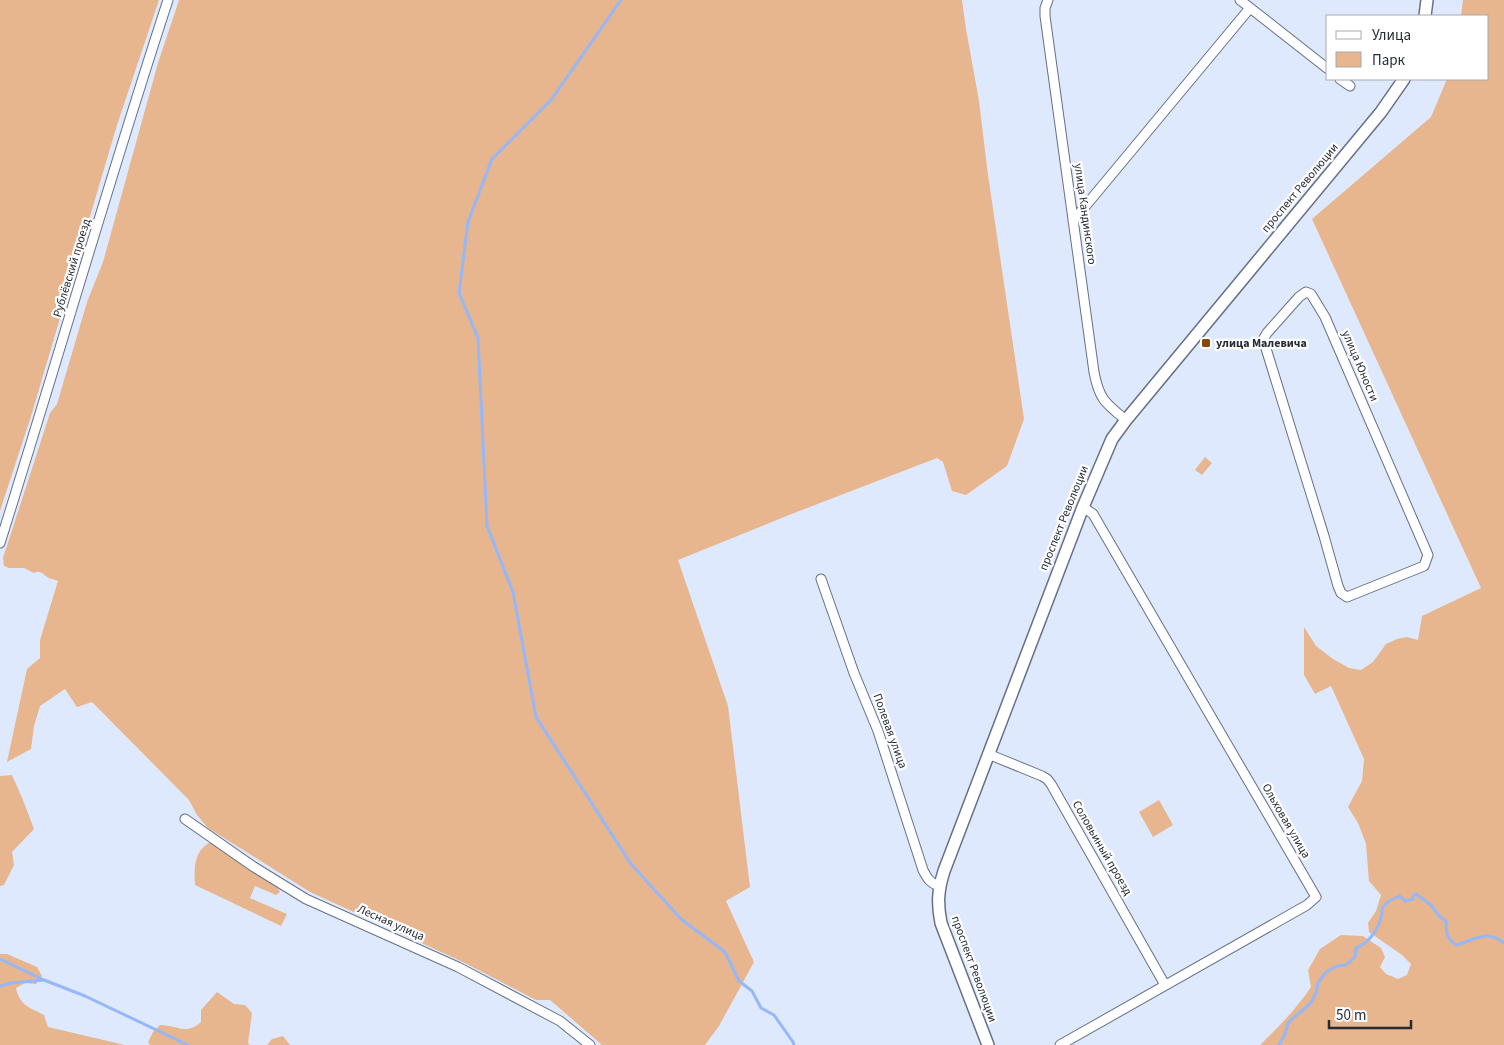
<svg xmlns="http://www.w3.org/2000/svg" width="1504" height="1045" viewBox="0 0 1504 1045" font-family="'Source Sans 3',sans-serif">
<rect width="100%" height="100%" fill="#dfe9fe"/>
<path fill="#e7b58e" d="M 0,0 L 159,0 L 117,125 L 32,413 L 0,511 Z
M 179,0 L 962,0 L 966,29 L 979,101 L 988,175 L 1024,419 L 1007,466 L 966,495 L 952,491 L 943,462 L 937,458 L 789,515 L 678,560 L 728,706 L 750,887 L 726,901 L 754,962 L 719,1026 L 705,1045 L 602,1045 L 550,1000 L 536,1000 L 463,962 L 310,892 L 208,828 L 197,815 L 189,800 L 92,702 L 77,707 L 65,689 L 40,706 L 34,726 L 31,749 L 7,762 L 27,669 L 40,658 L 40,640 L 58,581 C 54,579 50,579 47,577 C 42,573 40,570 34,573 L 24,568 L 9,568 L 4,566 L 3,558 L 50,413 L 57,404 L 87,302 L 103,262 L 158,63 Z
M 1463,0 L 1504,0 L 1504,1045 L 1260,1045 C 1279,1027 1296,1009 1311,987 L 1308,970 L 1320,949 L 1341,935 L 1363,936 L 1381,948 L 1385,957 L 1380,967 L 1386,974 L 1398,979 L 1407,975 L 1411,964 L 1402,955 L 1369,932 L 1368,923 L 1376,911 L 1381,895 L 1369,881 L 1366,844 L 1358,823 L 1348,807 L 1362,781 L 1364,759 L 1331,686 L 1315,694 L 1304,675 L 1304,627 L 1316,646 L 1333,659 L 1349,668 L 1361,670 L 1373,662 L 1386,644 L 1397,639 L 1407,637 L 1418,640 L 1422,616 L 1481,588 L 1312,219 L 1431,117 L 1447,79 L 1488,79 L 1488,16 L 1461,16 Z
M 1205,457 L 1212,463 L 1202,475 L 1195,470 Z
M 12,775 L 23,800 L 34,829 L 12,852 L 14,865 L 4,885 L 0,886 L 0,776 Z
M 1159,800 L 1173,825 L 1153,837 L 1139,812 Z
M 211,842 L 276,885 L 280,892 L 276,895 L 255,886 L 250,898 L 287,914 L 281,926 L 195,885 C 194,868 194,850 211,842 Z
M 0,954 L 7,954 L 37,967 L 42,976 L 36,984 L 25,983 L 16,988 C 20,1006 29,1007 44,1015 L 48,1027 L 125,1045 L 0,1045 Z
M 217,992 L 234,1004 L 245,1005 L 252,1013 L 248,1043 L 250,1045 L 150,1045 L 148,1042 L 153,1032 L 160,1025 C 178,1025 185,1036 201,1022 L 201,1010 Z
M 283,1036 L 290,1045 L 267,1045 L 272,1039 Z"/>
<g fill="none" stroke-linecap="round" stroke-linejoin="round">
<path stroke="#96b7f8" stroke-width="3" d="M 621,0 L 551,100 L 492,159 L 468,222 L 459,293 L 478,338 L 487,526 L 513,592 L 536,717 L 631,864 L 681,919 L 725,952 L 739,981 L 752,991 L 761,1008 L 774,1015 L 793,1042 L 794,1045
M 0,959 L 44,980 L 85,996 L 188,1045
M 0,986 L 11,983 L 44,980
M 1279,1045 L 1285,1034 L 1288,1023 L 1298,1014 L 1311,1003 L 1316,993 L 1318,983 L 1326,972 L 1337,966 L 1346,965 L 1355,957 L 1356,948 C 1371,943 1383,922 1382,908 L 1389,901 L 1400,896 L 1405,901 L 1413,899 L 1413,896 L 1416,894 L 1431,905 L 1440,917 L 1446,921 C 1446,933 1446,938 1456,945 C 1473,941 1487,928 1504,943"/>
<g stroke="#657087" stroke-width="11">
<path id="minor" d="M 1048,0 L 1045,8 L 1045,16 L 1094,372 C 1099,399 1105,403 1126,420
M 1240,0 L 1328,69
M 1340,79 L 1350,86
M 1073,221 L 1250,8
M 1306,292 L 1311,294 L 1325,317 L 1428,555 L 1424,566 L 1347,597 L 1341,593 L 1338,586 L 1324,536 L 1264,342 L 1264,338 L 1267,333 L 1299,297 Z
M 0,543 C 57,362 109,180 168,0
M 821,579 L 854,673 L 878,731 L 923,870 C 927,878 930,883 939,886
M 988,754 L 1042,776 L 1047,779 L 1051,784 L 1165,985
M 185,819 L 254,867 L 306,899 L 458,967 L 560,1021 L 590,1045
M 1060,1045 L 1307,905 L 1316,897 L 1093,514 L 1083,507"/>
</g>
<g stroke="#657087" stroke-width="14">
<path id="tertiary" d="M 1425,16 L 1427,0
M 988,1045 L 941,923 C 937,903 938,890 944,871 L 1083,507 L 1112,439 L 1126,420 L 1381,112 L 1404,79"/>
</g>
<use href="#minor" stroke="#fff" stroke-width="9"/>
<use href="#tertiary" stroke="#fff" stroke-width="11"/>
</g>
<rect fill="#884a0c" stroke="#fff" stroke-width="2" x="1201" y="338" width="10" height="10" rx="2.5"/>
<g text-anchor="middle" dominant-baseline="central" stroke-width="4.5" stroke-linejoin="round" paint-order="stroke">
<g font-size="12" fill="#262b35" stroke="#fff">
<text transform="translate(1300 188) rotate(-50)">проспект Революции</text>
<text transform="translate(1085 214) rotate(82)">улица Кандинского</text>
<text transform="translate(72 268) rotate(-73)">Рублёвский проезд</text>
<text transform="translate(1360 366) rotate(67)">улица Юности</text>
<text transform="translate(1064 518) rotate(-68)">проспект Революции</text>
<text transform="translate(890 731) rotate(70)">Полевая улица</text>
<text transform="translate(1286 821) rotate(60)">Ольховая улица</text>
<text transform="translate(1102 848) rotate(60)">Соловьиный проезд</text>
<text transform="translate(391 923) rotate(24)">Лесная улица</text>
<text transform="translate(974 969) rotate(70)">проспект Революции</text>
</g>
<g font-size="12" font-weight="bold" fill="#262b35" stroke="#fff" text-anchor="start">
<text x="1216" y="343">улица Малевича</text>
</g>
</g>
<rect x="1326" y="15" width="162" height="65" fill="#ffffff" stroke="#a8aaae"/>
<rect x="1336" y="31" width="25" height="8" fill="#ffffff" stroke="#a8aaae"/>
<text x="1372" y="40" font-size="15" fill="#262b35">Улица</text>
<rect x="1336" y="52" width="25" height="15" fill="#e7b58e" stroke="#a8aaae"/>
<text x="1372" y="65" font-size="15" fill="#262b35">Парк</text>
<path d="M1329 1020v8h82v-8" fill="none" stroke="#262b35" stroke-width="2.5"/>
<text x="1336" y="1020" font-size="15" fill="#262b35" stroke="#ffffff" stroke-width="4" paint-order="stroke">50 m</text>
</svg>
